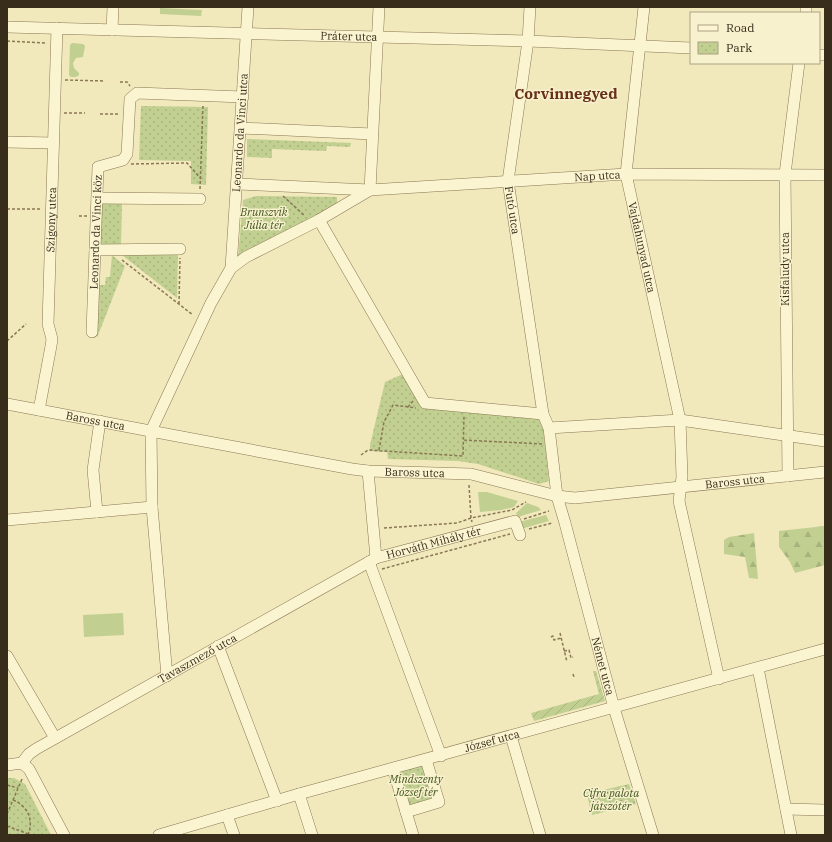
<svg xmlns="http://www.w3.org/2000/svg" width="832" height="842" viewBox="0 0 832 842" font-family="'IBM Plex Serif',serif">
<defs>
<pattern id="forest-firs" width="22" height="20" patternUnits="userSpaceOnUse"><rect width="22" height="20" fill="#c1d090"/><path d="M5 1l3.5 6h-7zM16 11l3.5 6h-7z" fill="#a7b37c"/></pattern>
<pattern id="park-dots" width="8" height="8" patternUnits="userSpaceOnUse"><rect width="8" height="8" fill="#c1d090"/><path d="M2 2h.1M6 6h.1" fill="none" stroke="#a7b37c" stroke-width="1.8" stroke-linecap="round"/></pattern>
<pattern id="garden-furrows" width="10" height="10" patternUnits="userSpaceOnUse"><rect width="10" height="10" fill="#c1d090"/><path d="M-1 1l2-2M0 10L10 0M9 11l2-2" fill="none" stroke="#a7b37c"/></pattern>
</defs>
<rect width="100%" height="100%" fill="#f1e8bc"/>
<path fill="#c1d090" d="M 160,8 L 202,10 L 201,16 L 160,14 Z
M 72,43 L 83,44 L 85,46 L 83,57 L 76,58 L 73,63 L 74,68 L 79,73 L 79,75 L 76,77 L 71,77 L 69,75 L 70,45 Z
M 478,492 L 487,492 L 518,501 L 514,507 L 501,510 L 480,512 Z
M 527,503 L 538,507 L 541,510 L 518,517 L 516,513 Z
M 546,515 L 549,521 L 521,529 L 519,522 Z
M 123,613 L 124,635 L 84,637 L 83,615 Z"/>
<path fill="url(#forest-firs)" d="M 825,526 L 825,565 L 795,573 L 790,562 L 779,547 L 779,531 Z
M 754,533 L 758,579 L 749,578 L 745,557 L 724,554 L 724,540 L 729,537 Z"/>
<path fill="url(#park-dots)" d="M 141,106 L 208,107 L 206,185 L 191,184 L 191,161 L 139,160 Z
M 247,139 L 351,143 L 350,147 L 327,146 L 326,151 L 272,149 L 272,158 L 247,157 Z
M 256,196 L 337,197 L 337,205 L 238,258 L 243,200 Z
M 100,204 L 122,204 L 121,245 L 99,245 Z
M 118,252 L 178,252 L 177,298 Z
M 112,255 L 125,266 L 97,338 L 98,285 L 105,285 L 106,277 L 110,277 Z
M 403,374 L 419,403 L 540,416 L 543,425 L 549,481 L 539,484 L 478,464 L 458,461 L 388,459 L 387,452 L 370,451 L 370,445 L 385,382 Z
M 426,760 L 439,802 L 406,812 L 393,769 Z
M 7,778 L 14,778 L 25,784 L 51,835 L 7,835 Z
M 629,784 L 636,804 L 592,815 L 586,791 L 598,788 L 599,791 Z"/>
<path fill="url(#garden-furrows)" d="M 593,671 L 596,671 L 605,701 L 534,721 L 531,713 L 599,694 Z"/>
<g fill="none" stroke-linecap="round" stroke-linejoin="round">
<g stroke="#8a7754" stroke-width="12">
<g id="minor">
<path id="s1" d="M 530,7 L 528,41 L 508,181 L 543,414 L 549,428 L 557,496 L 565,523 L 614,708 L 653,835"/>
<path id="s2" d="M 644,7 L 626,174 L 680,420 L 682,477 L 679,501 L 719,679"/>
<path d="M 806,13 L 806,7"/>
<path id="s3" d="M 7,27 L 528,41 L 691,48"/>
<path d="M 112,30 L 113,7"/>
<path d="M 819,55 L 825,55"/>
<path d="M 241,128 L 372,134"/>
<path d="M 7,142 L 53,143"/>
<path id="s4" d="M 237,184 L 370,190 L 626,174 L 825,175"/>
<path d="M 370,190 L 379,7"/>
<path d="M 97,198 L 200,199"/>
<path d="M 319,220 L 425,403 L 543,414"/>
<path d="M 95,250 L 180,249"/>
<path d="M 231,268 L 246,257 L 319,220 L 370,190"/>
<path id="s5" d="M 92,332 L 98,167 L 123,160 L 127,154 L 130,99 L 137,93 L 243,97"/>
<path id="s6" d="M 7,404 L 352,469 L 368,471 L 471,474 L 557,496 L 575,498 L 825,472"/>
<path id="s7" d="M 39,410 L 51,346 L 52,339 L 48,324 L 57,28"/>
<path d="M 549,428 L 680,420 L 825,441"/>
<path id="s8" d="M 368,471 L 376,558 L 515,521 L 520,535"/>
<path d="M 788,476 L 785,174 L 799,63"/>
<path d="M 97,512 L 93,470 L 100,421"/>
<path d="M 7,520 L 152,507"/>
<path d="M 369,562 L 441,756"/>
<path d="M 218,646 L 277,801"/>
<path d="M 7,656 L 55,738"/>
<path d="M 758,668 L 791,835"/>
<path id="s9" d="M 167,676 L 152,507 L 151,431 L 211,303 L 231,268 L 248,7"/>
<path d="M 511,736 L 540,835"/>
<path id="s10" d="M 22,763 L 29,754 L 36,749 L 376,558"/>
<path d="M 7,765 L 22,763 L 29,769 L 64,835"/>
<path d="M 393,769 L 413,835"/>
<path d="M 299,794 L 312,835"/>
<path d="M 786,809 L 825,810"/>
<path d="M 406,812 L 439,802 L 426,760"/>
<path d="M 227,815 L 234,835"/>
<path id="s11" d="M 159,835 L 299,794 L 825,649"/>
</g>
</g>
<path stroke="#8a7754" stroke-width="1.5" stroke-dasharray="3 2" stroke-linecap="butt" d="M 7,41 L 47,43
M 65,80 L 105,81
M 120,82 L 127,82 L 130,86
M 64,113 L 85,113
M 100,114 L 118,114
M 131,164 L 187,163 L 201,179
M 200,189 L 203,105
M 283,196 L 305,216
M 7,209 L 41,209
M 79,216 L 87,216
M 122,260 L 193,315
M 179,304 L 180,258
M 7,341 L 26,324
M 408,407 L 413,401
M 464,440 L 542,444
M 379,450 L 384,422 L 393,405 L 416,408
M 361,455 L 368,450 L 463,456 L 464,416
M 469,485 L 471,518 L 512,510 L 526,502
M 524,519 L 549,511
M 384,528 L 457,523 L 471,518 L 472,522
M 529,529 L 552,523
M 382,569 L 510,534
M 560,633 L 567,662
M 551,637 L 553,636 L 554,640 L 561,638
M 564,651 L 569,650 L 571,658 L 573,657
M 573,674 L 574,677
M 409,784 L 412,778 L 411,774
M 7,785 L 18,788
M 620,796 L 618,790 L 593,796 L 597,811 L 622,805 L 620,796 L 630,793
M 13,800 C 28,806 34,820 28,835
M 7,814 L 22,779
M 7,826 L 31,835"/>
<use href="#minor" stroke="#fbf4d0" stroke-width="11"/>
</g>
<g text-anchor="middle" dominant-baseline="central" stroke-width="3" stroke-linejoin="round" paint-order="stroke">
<g font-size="11" fill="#382c1b" stroke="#f8f1cd">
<text stroke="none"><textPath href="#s3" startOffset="342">Práter utca</textPath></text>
<text stroke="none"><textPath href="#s9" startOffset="563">Leonardo da Vinci utca</textPath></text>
<text stroke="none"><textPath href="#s4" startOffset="361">Nap utca</textPath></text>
<text stroke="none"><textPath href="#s1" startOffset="205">Futó utca</textPath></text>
<text stroke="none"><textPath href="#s7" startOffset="192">Szigony utca</textPath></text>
<text stroke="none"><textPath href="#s5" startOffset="100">Leonardo da Vinci köz</textPath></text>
<text stroke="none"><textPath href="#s2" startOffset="243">Vajdahunyad utca</textPath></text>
<text transform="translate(785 269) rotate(-90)">Kisfaludy utca</text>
<text stroke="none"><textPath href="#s6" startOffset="90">Baross utca</textPath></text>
<text stroke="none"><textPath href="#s6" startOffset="414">Baross utca</textPath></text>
<text stroke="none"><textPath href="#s6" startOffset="738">Baross utca</textPath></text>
<text stroke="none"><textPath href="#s8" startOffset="147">Horváth Mihály tér</textPath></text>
<text stroke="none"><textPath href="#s10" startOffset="205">Tavaszmező utca</textPath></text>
<text stroke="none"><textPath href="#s1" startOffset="671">Német utca</textPath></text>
<text stroke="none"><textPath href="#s11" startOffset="346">József utca</textPath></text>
</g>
<g font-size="11" font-style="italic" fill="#42561f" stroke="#f8f1cd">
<text x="264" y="212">Brunszvik<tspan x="264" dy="13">Júlia tér</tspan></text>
<text x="416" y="779">Mindszenty<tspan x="416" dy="13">József tér</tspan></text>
<text x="611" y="793">Cifra palota<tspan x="611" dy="13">játszótér</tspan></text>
</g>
<g font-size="15" font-weight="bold" fill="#683117" stroke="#f8f1cd">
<text x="566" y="93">Corvinnegyed</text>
</g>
</g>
<rect width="832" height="842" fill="none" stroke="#382c1b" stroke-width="16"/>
<rect x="690" y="12" width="130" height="52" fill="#f8f1cd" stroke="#aba286"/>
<rect x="698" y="25" width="20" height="6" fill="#fbf4d0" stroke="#aba286"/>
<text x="726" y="32" font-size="12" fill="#382c1b">Road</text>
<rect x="698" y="42" width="20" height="12" fill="url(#park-dots)" stroke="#aba286"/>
<text x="726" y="52" font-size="12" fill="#382c1b">Park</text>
</svg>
